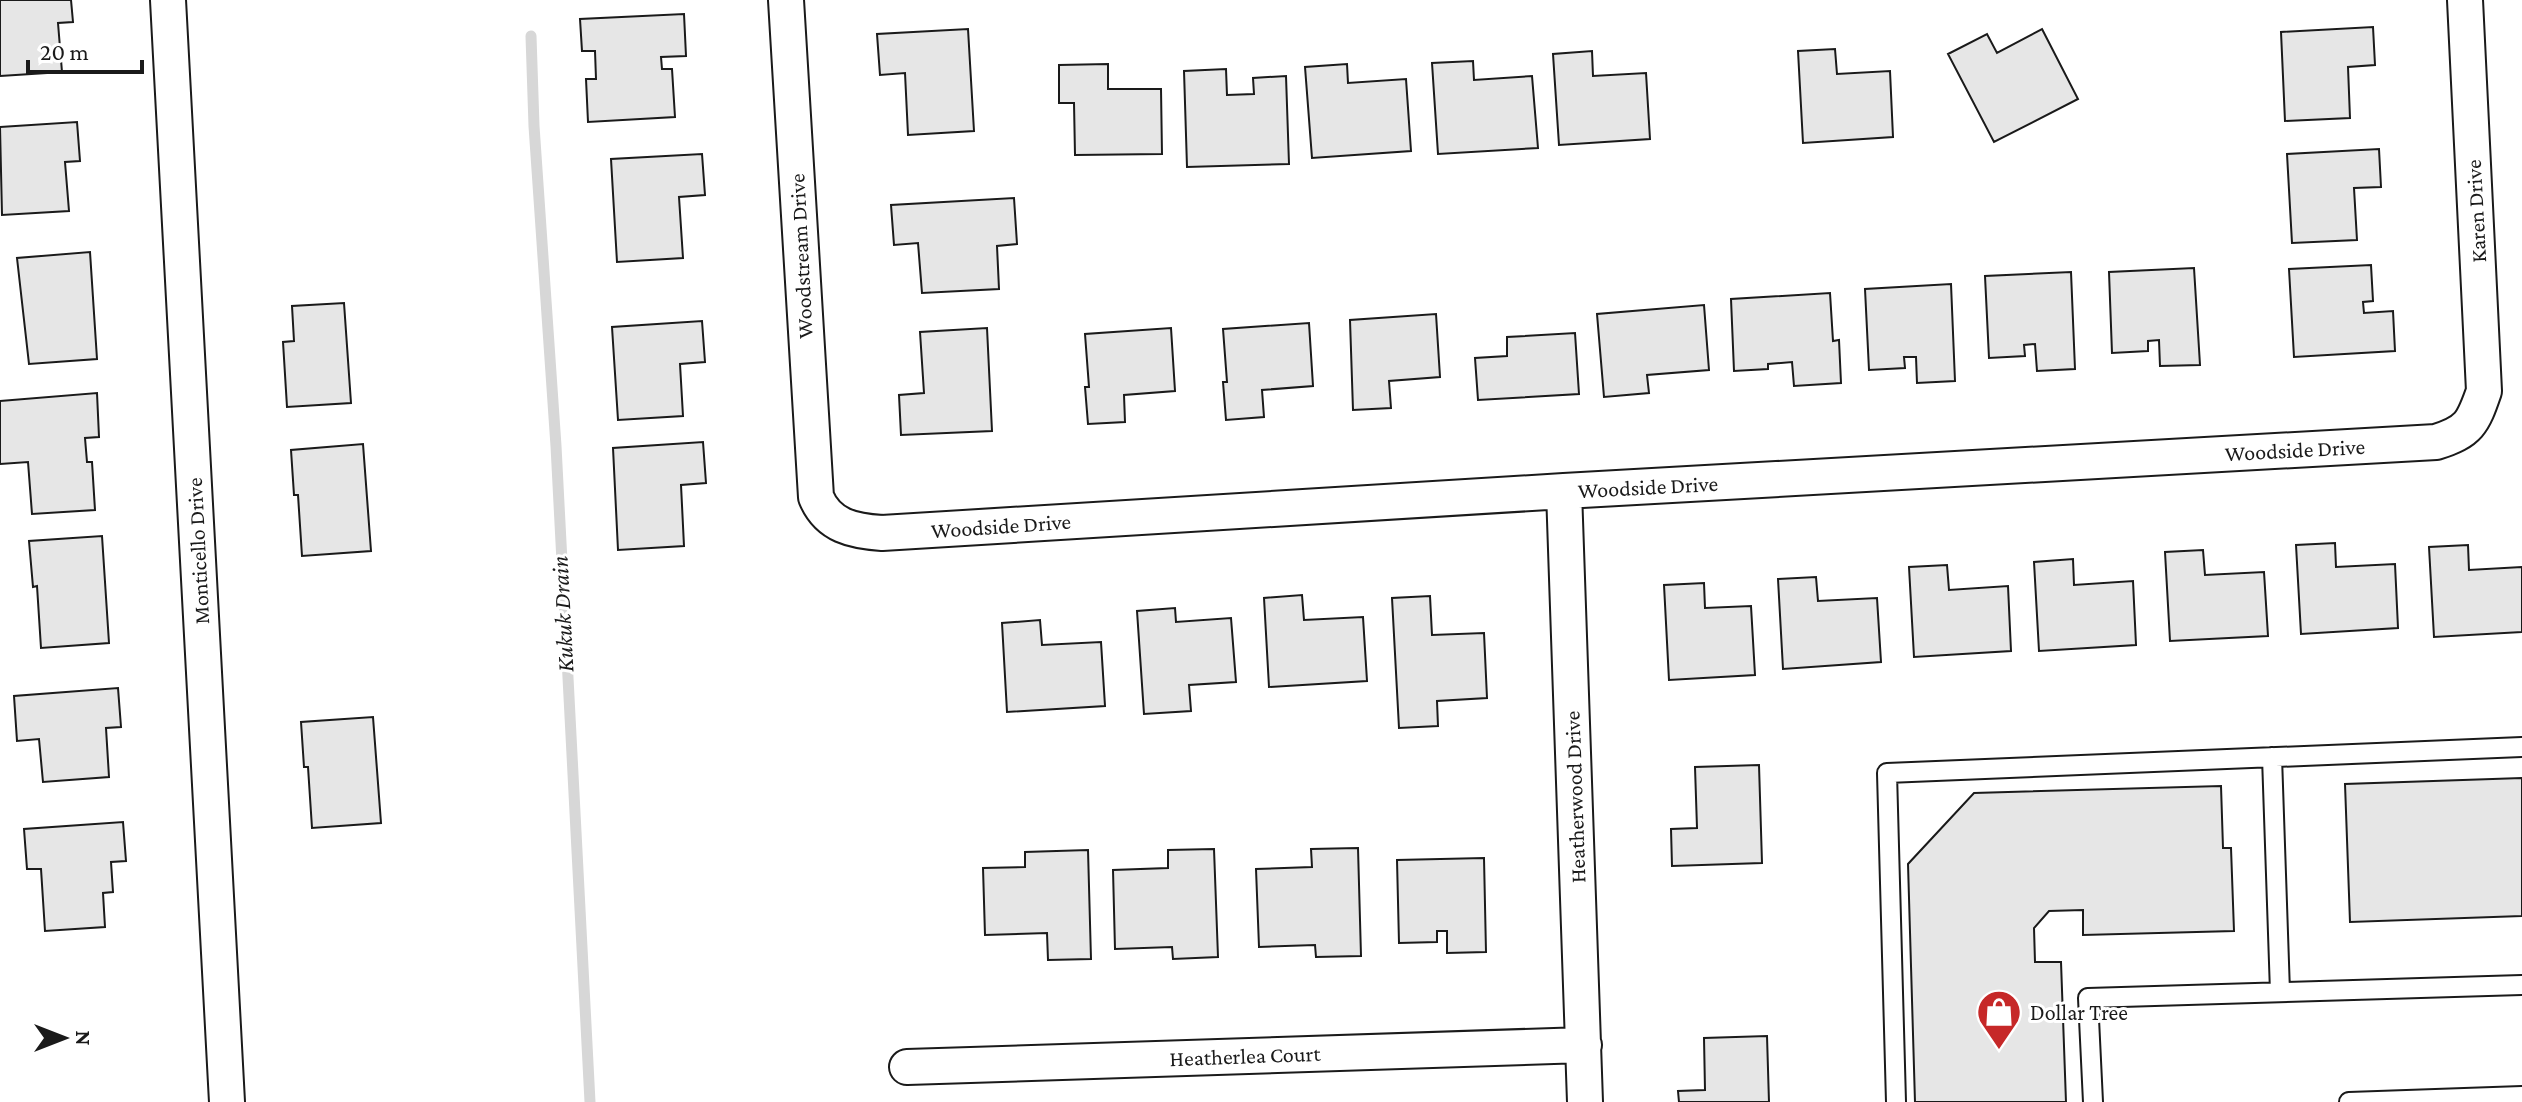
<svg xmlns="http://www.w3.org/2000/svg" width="2522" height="1102" viewBox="0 0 2522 1102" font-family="'Crimson Pro',serif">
<rect width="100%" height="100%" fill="#fff"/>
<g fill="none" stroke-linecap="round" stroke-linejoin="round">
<path stroke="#d7d7d7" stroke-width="11" d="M 531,36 L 534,126 L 556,446 L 590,1102"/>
</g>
<path fill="#e6e6e6" stroke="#1a1a1a" stroke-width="2" d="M 0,0 L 71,0 L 73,22 L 58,23 L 62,72 L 0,76 Z
M 684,14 L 686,56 L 661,57 L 662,69 L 672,69 L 675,117 L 588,122 L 586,79 L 596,79 L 595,51 L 582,51 L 580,19 Z
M 2373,27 L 2375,65 L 2348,67 L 2350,118 L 2285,121 L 2281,32 Z
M 968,29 L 974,131 L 908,135 L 905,73 L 880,75 L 877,34 Z
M 2042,29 L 2078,99 L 1994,142 L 1948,54 L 1987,34 L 1997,53 Z
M 1835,49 L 1837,74 L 1890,71 L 1893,137 L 1803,143 L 1798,51 Z
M 1592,51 L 1593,76 L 1646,73 L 1650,139 L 1559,145 L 1553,54 Z
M 1473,61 L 1474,80 L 1532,76 L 1538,148 L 1438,154 L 1432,63 Z
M 1108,64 L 1108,89 L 1161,89 L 1162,154 L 1075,155 L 1074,103 L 1059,103 L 1059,65 Z
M 1347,64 L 1348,83 L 1406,79 L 1411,151 L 1312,158 L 1305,67 Z
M 1226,69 L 1227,95 L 1254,94 L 1253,78 L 1286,76 L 1289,164 L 1187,167 L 1184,71 Z
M 77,122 L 80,161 L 65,162 L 69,211 L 2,215 L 0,127 Z
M 2379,149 L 2381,187 L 2354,188 L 2357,240 L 2292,243 L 2287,154 Z
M 702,154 L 705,195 L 679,197 L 683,258 L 617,262 L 611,159 Z
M 1014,198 L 1017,244 L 997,246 L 999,289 L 922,293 L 918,243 L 894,245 L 891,205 Z
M 90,252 L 97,359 L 29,364 L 17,258 Z
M 2371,265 L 2373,301 L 2363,302 L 2364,313 L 2393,311 L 2395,351 L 2294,357 L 2289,269 Z
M 2194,268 L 2200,365 L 2160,366 L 2159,340 L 2148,341 L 2148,351 L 2112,353 L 2109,272 Z
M 2071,272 L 2075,369 L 2037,371 L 2035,344 L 2024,345 L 2025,356 L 1989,358 L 1985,276 Z
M 1951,284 L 1955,381 L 1917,383 L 1916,357 L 1904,357 L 1905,368 L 1869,370 L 1865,289 Z
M 1830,293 L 1833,341 L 1839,340 L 1841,383 L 1794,386 L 1792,362 L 1768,364 L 1768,369 L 1734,371 L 1731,299 Z
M 344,303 L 351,403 L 287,407 L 283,342 L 294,341 L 292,306 Z
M 1704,305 L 1709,370 L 1647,375 L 1649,393 L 1604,397 L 1597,314 Z
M 1436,314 L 1440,377 L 1389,381 L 1391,408 L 1353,410 L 1350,320 Z
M 702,321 L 705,362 L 680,364 L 683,416 L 618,420 L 612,327 Z
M 1309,323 L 1313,386 L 1262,390 L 1264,417 L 1226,420 L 1223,382 L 1227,382 L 1223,329 Z
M 987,328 L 992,431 L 901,435 L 899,395 L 924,393 L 920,332 Z
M 1171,328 L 1175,391 L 1124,395 L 1125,422 L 1088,424 L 1085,387 L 1089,387 L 1085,334 Z
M 1575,333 L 1579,394 L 1478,400 L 1475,358 L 1507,356 L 1507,337 Z
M 97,393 L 99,437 L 85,438 L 87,462 L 92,462 L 95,510 L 32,514 L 28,462 L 0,464 L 0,401 Z
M 703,442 L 706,483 L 681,485 L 684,546 L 618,550 L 613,448 Z
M 363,444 L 371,551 L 302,556 L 298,495 L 294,495 L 291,450 Z
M 102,536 L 109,643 L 41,648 L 37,586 L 33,587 L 29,541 Z
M 2335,543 L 2336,567 L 2395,564 L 2398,628 L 2301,634 L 2296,545 Z
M 2468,545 L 2469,570 L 2522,567 L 2522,632 L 2434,637 L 2429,547 Z
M 2203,550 L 2205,575 L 2264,572 L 2268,636 L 2170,641 L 2165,552 Z
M 2073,559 L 2074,585 L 2133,581 L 2136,645 L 2039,651 L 2034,562 Z
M 1947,565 L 1949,590 L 2008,586 L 2011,651 L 1914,657 L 1909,567 Z
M 1816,577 L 1818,601 L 1877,598 L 1881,662 L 1783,669 L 1778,579 Z
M 1704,583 L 1705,608 L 1751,606 L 1755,675 L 1669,680 L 1664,585 Z
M 1302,595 L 1304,620 L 1363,617 L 1367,681 L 1269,687 L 1264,598 Z
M 1430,596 L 1432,635 L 1484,633 L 1487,698 L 1437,701 L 1438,726 L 1399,728 L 1392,598 Z
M 1175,608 L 1176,622 L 1231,618 L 1236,682 L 1189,685 L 1191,711 L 1144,714 L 1137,611 Z
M 1040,620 L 1042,645 L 1101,642 L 1105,706 L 1007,712 L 1002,623 Z
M 118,688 L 121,727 L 106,728 L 109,777 L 43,782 L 39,739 L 17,741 L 14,696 Z
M 373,717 L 381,823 L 312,828 L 308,767 L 304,767 L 301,722 Z
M 1759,765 L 1762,863 L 1672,866 L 1671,829 L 1697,828 L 1695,767 Z
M 2522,778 L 2522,916 L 2350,922 L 2345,784 Z
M 2221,786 L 2223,848 L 2231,848 L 2234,931 L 2083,935 L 2083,910 L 2049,911 L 2034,928 L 2035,962 L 2061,962 L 2066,1102 L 1915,1102 L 1908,864 L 1974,793 Z
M 123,822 L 126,861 L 111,862 L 113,892 L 103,893 L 105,927 L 45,931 L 41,869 L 27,869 L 24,829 Z
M 1358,848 L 1361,956 L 1316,957 L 1315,945 L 1259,947 L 1256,869 L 1312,867 L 1311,849 Z
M 1214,849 L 1218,957 L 1173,959 L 1172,947 L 1115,949 L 1113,870 L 1168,868 L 1168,850 Z
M 1088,850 L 1091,959 L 1048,960 L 1047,933 L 985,935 L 983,868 L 1025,867 L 1025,852 Z
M 1484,858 L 1486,952 L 1447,953 L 1447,931 L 1437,931 L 1437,942 L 1399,943 L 1397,860 Z
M 1767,1036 L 1769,1102 L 1679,1102 L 1678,1091 L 1705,1090 L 1704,1038 Z"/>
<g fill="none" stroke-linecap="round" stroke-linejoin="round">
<g stroke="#1a1a1a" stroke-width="22">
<path id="service" d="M 2272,757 L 2280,992
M 1896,1102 L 1887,773 L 2522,747
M 2093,1102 L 2088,998 L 2522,985
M 2349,1102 L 2522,1096"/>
</g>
<g stroke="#1a1a1a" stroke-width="38">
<path id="minor" d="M 168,0 L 227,1102
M 786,0 L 816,497 C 828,526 853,531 882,533 L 1564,491 L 2436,442 C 2469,432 2473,423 2484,391 L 2465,0
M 1564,491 L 1585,1102
M 907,1067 L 1584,1045"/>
</g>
<use href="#service" stroke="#fff" stroke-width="18"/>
<use href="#minor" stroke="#fff" stroke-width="34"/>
</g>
<defs>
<g id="shop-pin" transform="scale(2.3)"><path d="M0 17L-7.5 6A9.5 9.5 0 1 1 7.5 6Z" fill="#c62828" stroke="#fff"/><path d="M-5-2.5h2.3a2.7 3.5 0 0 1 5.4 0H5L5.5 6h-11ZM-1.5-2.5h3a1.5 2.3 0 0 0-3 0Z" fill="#fff"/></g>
</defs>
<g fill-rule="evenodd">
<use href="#shop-pin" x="1999" y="1012"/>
</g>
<g text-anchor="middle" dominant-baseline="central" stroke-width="6" stroke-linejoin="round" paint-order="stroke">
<g font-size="22" fill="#1a1a1a" stroke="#fff">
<text transform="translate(2476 211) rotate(-93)">Karen Drive</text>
<text transform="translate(801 256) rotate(-93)">Woodstream Drive</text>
<text transform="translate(2295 450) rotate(-3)">Woodside Drive</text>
<text transform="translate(1648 487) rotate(-3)">Woodside Drive</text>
<text transform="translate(1001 526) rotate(-4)">Woodside Drive</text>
<text transform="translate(198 551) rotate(-93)">Monticello Drive</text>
<text transform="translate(1575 797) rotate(-92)">Heatherwood Drive</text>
<text transform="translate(1245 1056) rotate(-2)">Heatherlea Court</text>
</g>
<g font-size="22" fill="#1a1a1a" stroke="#fff" text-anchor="start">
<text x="2030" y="1012">Dollar Tree</text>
</g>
<g font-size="24" font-style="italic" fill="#1a1a1a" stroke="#fff">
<text transform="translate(562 614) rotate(-93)">Kukuk Drain</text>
</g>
</g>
<g transform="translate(64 1038) rotate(90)" stroke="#ffffff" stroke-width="6" paint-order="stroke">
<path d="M0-6L14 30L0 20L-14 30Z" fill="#1a1a1a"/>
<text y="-12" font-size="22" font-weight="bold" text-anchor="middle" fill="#1a1a1a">N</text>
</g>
<path d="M28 60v12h114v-12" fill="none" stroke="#1a1a1a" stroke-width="4"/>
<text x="40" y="60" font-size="24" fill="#1a1a1a" stroke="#ffffff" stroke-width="6" paint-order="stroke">20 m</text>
</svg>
